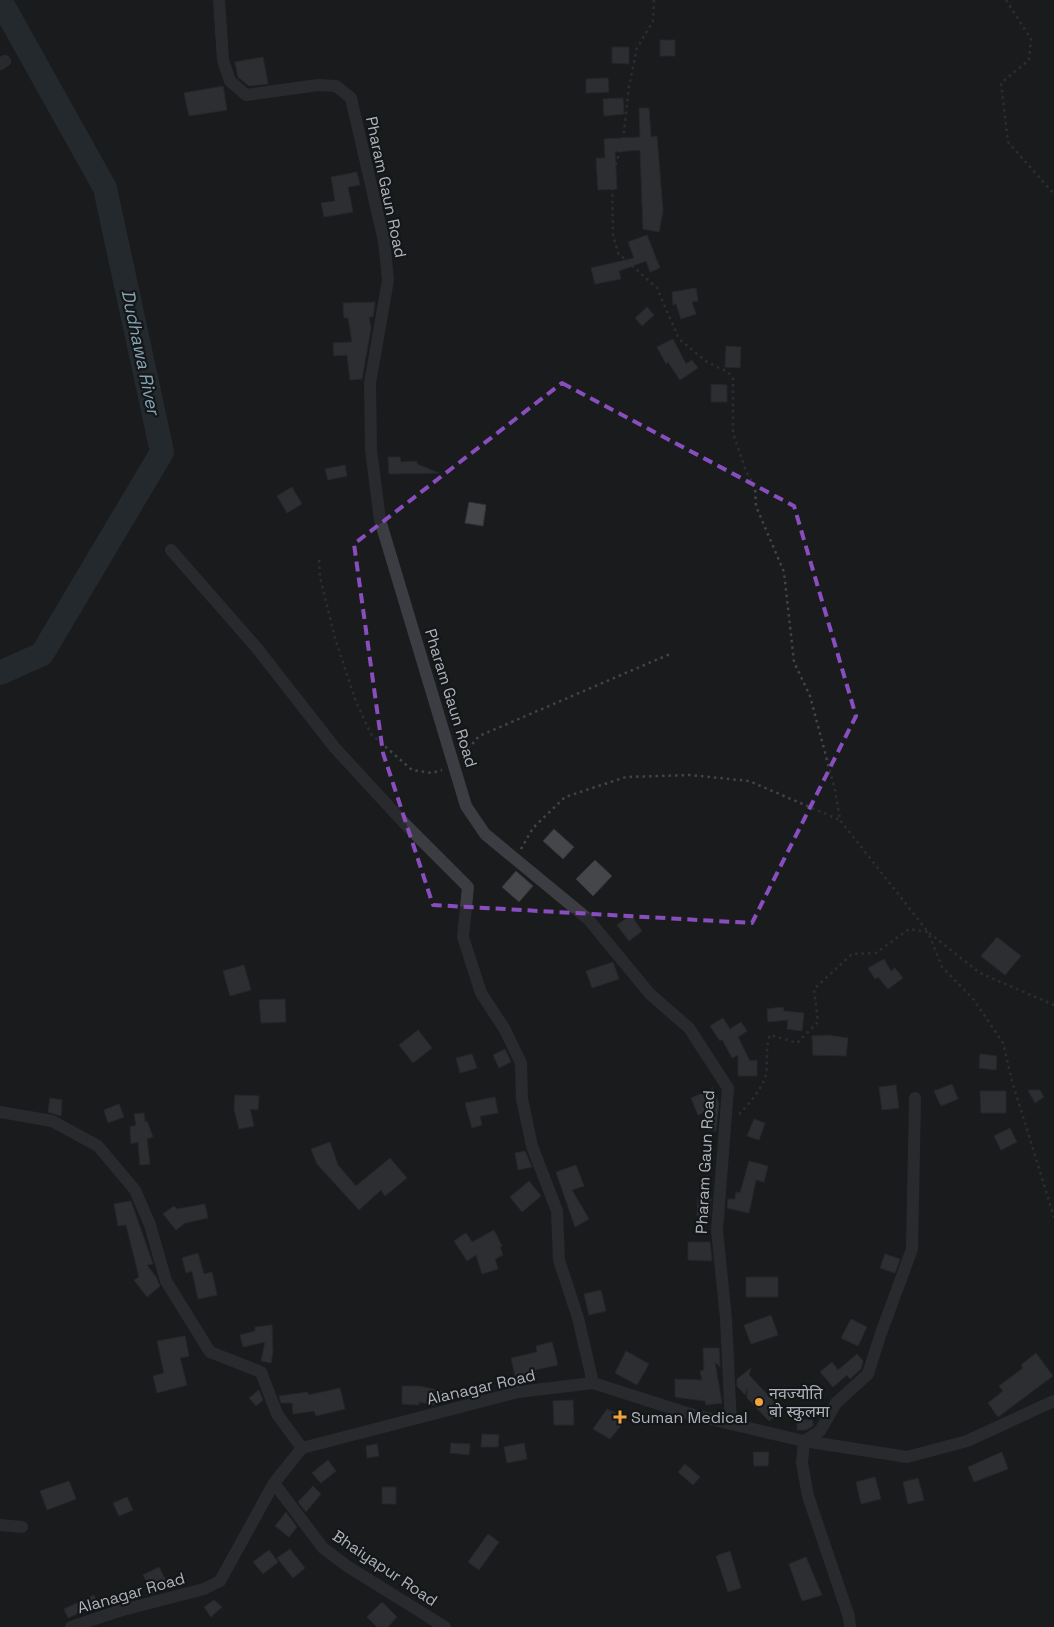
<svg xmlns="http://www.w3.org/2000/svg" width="1054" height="1627" viewBox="0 0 1054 1627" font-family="'Space Grotesk','Noto Sans Devanagari',sans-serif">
<rect width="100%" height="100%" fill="#1a1b1d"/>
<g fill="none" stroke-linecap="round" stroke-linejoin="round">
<path stroke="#303b41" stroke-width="24" d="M 0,673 L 42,654 L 162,452 L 105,188 L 0,0"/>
</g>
<path fill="#45464a" stroke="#353539" d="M 660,40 L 675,40 L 675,56 L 660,56 Z
M 612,47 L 629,47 L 629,64 L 612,63 Z
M 263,57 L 268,84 L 249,86 L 238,77 L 235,62 Z
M 608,78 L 609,92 L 586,93 L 586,79 Z
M 223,86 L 227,110 L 189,116 L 184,93 Z
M 623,98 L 624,114 L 604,116 L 603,99 Z
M 639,108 L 649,108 L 651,137 L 657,136 L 663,211 L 659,232 L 643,229 L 640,150 L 615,152 L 617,189 L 598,190 L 596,158 L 605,158 L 604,139 L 640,137 Z
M 357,172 L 360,185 L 348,187 L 353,212 L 324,217 L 321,203 L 335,201 L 331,177 Z
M 647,235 L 660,268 L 650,272 L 646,261 L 619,271 L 621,279 L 595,284 L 591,268 L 634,258 L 628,242 Z
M 696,288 L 698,301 L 692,302 L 696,314 L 681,319 L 676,304 L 673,305 L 672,292 Z
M 375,302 L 373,317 L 369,317 L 371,328 L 362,379 L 350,380 L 347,355 L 334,356 L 333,343 L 352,342 L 348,318 L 344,318 L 343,303 Z
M 647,307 L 654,315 L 642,326 L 635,318 Z
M 673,339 L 686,364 L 692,360 L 698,368 L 680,380 L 668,362 L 666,364 L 657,347 Z
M 726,346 L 741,347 L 740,368 L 725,367 Z
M 711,384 L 727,385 L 727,402 L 711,402 Z
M 388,457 L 400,457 L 401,462 L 417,461 L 417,464 L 439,473 L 389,474 Z
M 345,465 L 347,476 L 328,480 L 325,469 Z
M 292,487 L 302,504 L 287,513 L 277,496 Z
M 469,502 L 486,505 L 483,526 L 465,523 Z
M 554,829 L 574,847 L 563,859 L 543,841 Z
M 595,860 L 612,876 L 593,896 L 576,879 Z
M 516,871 L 533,886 L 519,902 L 502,887 Z
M 631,915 L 642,931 L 629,941 L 617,925 Z
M 997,937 L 1021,956 L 1005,975 L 981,956 Z
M 884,959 L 891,971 L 895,968 L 903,978 L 888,989 L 878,977 L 875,979 L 868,968 Z
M 613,962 L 619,979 L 592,988 L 586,971 Z
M 244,965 L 251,990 L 230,996 L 223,971 Z
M 285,999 L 286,1022 L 261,1023 L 259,1000 Z
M 783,1007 L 784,1011 L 804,1013 L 802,1031 L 787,1029 L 788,1020 L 768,1022 L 767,1009 Z
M 723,1018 L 730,1029 L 741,1022 L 747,1031 L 738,1037 L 750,1061 L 757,1060 L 757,1076 L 738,1076 L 738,1055 L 732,1058 L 722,1039 L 720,1041 L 710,1026 Z
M 418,1030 L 432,1048 L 413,1063 L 399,1045 Z
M 827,1035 L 848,1038 L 846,1056 L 813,1055 L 812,1036 Z
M 505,1049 L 511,1062 L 499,1068 L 493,1055 Z
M 472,1054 L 477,1068 L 460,1073 L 456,1058 Z
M 980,1054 L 997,1056 L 996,1070 L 979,1068 Z
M 952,1084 L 958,1099 L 941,1106 L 934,1091 Z
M 896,1085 L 899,1108 L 882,1110 L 879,1087 Z
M 712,1087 L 719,1103 L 716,1131 L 707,1130 L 710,1110 L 698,1115 L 691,1098 L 712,1089 Z
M 1028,1090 L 1040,1090 L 1044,1097 L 1035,1103 Z
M 980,1091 L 1006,1091 L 1006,1113 L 981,1113 Z
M 235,1095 L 259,1096 L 258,1110 L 250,1109 L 254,1126 L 239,1129 L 234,1109 Z
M 495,1097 L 498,1113 L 480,1116 L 482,1125 L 472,1128 L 465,1103 Z
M 50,1098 L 62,1100 L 61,1116 L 48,1112 Z
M 119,1104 L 124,1117 L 108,1123 L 104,1110 Z
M 144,1113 L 145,1122 L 147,1121 L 153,1137 L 147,1139 L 150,1164 L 140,1165 L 138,1142 L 131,1144 L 130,1127 L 136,1125 L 134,1114 Z
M 754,1119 L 765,1123 L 759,1140 L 747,1136 Z
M 1010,1128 L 1017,1142 L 1001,1150 L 994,1136 Z
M 330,1142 L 338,1165 L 356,1186 L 390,1158 L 407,1178 L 385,1196 L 381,1190 L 359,1210 L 317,1164 L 311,1149 Z
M 525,1151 L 532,1167 L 518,1170 L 515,1153 Z
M 749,1161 L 768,1166 L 764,1182 L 756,1180 L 749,1213 L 727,1208 L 728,1199 L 735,1199 L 736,1192 L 740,1193 Z
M 576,1165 L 584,1186 L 572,1190 L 589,1219 L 575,1227 L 556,1172 Z
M 529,1181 L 541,1196 L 522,1212 L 510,1197 Z
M 698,1197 L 711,1198 L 710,1217 L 697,1216 Z
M 131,1201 L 153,1264 L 147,1265 L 156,1277 L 160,1286 L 147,1297 L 134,1280 L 139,1277 L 126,1225 L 118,1226 L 114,1204 Z
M 205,1204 L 208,1218 L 185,1223 L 176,1230 L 163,1214 L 174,1206 L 177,1209 Z
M 494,1230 L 502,1246 L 500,1247 L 503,1255 L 495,1259 L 498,1269 L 482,1274 L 476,1255 L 467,1261 L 454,1241 L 466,1233 L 472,1242 Z
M 688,1242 L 710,1242 L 712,1261 L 688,1260 Z
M 198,1253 L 204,1274 L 212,1272 L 217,1295 L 198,1299 L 192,1271 L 186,1273 L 182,1258 Z
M 885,1254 L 900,1259 L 895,1273 L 880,1268 Z
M 746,1277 L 778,1277 L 778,1297 L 746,1297 Z
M 601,1290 L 606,1311 L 589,1315 L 584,1294 Z
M 771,1315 L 778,1335 L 751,1344 L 744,1325 Z
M 851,1319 L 867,1327 L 858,1346 L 841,1338 Z
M 272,1325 L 273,1352 L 271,1363 L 261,1361 L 265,1342 L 243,1347 L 240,1335 L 255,1331 L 255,1327 Z
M 185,1336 L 189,1356 L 180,1358 L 187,1385 L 157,1393 L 153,1376 L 164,1373 L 157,1341 Z
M 552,1342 L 558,1365 L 535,1370 L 536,1375 L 516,1380 L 511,1358 L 537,1352 L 536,1346 Z
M 703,1348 L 719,1348 L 720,1367 L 715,1362 L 722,1403 L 706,1405 L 705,1401 L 675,1397 L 675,1379 L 702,1380 L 700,1371 L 704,1370 Z
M 626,1351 L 649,1364 L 637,1385 L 615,1373 Z
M 1036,1353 L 1053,1376 L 998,1417 L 988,1403 L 1003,1391 L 999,1386 L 1023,1368 L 1021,1365 Z
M 857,1354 L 863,1361 L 861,1369 L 850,1379 L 847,1375 L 833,1387 L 820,1372 L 832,1362 L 838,1370 Z
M 751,1368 L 749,1375 L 782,1410 L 769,1421 L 747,1398 L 747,1387 L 745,1395 L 737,1386 L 737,1379 Z
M 402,1386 L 419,1386 L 451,1393 L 449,1401 L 434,1405 L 419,1402 L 419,1405 L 402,1404 Z
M 340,1388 L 345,1409 L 316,1416 L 314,1411 L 293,1414 L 292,1403 L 281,1403 L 279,1396 L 308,1392 L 308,1395 Z
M 259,1390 L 263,1400 L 256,1406 L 249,1398 Z
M 573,1400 L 574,1425 L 554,1425 L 553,1401 Z
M 607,1409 L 627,1418 L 610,1439 L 593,1429 Z
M 797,1419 L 813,1420 L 813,1426 L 806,1430 L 797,1430 Z
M 482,1434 L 499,1435 L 498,1447 L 481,1447 Z
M 451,1443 L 470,1444 L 469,1455 L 450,1453 Z
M 524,1443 L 527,1459 L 507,1463 L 504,1447 Z
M 377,1444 L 379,1456 L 367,1458 L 366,1446 Z
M 753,1452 L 769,1452 L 768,1466 L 754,1466 Z
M 1002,1452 L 1008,1469 L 974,1482 L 968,1467 Z
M 328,1460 L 336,1471 L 321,1483 L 312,1473 Z
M 685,1464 L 700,1477 L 693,1485 L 678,1472 Z
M 875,1477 L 881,1499 L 861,1504 L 856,1482 Z
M 918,1478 L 924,1500 L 908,1504 L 903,1482 Z
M 69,1481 L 76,1499 L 47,1510 L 40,1491 Z
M 313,1486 L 321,1494 L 306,1512 L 298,1502 Z
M 382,1487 L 396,1487 L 396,1504 L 382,1504 Z
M 127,1497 L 133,1510 L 119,1516 L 113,1503 Z
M 286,1512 L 297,1527 L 289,1537 L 275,1526 Z
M 488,1534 L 499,1542 L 479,1570 L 468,1562 Z
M 290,1549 L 305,1568 L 293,1578 L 277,1558 Z
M 269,1550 L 278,1562 L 263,1574 L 253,1562 Z
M 730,1551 L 741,1588 L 728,1592 L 716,1556 Z
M 806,1557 L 822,1595 L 802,1601 L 789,1564 Z
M 159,1567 L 169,1586 L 153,1594 L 143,1575 Z
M 94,1595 L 98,1604 L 68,1618 L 64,1609 Z
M 214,1600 L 222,1607 L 211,1617 L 204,1607 Z
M 382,1602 L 397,1617 L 388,1627 L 377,1627 L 367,1617 Z"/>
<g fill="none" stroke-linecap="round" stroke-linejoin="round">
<path stroke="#414449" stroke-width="2.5" stroke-dasharray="2.5 4" stroke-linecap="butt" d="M 654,0 L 653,21 L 637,48 L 629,86 L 623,141 L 612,177 L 613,235 L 618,253 L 657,288 L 679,339 L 707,362 L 728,372 L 733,379 L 733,433 L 746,471 L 755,487 L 756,506 L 784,572 L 794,662 L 810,696 L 835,790 L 840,820 L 928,932 L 980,973 L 1054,1005
M 1006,0 L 1031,39 L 1029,60 L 1001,83 L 1008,142 L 1054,194
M 319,560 L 320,577 L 335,638 L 356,702 L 371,734 L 412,770 L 432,773 L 442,770
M 464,754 L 479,736 L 670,654
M 521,849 L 533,828 L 565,797 L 626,777 L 690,775 L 749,781 L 840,820
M 739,1114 C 749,1104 763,1088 766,1074 C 768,1060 765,1049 770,1035 L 797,1043 L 818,1022 L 814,989 L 852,954 L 876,953 L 909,929 L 928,932 L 942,967 L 974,1000 L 1003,1043 L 1012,1081 L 1054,1217"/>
<path stroke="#3b3d42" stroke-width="12" d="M 219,0 L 223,60 L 230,81 L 246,95 L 318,85 L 336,86 L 351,98 L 384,241 L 388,280 L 370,383 L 371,450 L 380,520 L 466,806 L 485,834 L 588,919 L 650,994 L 689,1028 L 728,1088 L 717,1230 L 726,1319 L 731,1424
M 0,64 L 5,61
M 171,550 L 256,647 L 335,748 L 405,824 L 468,887 L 463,937 L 481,993 L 504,1028 L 521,1063 L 522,1099 L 532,1146 L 557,1211 L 559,1260 L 578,1318 L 593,1383
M 0,1112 L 52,1121 L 98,1146 L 135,1190 L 150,1225 L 166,1281 L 210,1352 L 261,1372 L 277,1414 L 302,1448
M 804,1441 L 820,1431 L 836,1403 L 868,1374 L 880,1336 L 912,1249 L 915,1098
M 804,1441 L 802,1463 L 808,1496 L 849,1617 L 850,1627
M 274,1483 L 323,1548 L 347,1566 L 445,1627
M 0,1525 L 22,1527
M 71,1627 L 119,1611 L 204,1589 L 220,1581 L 274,1483 L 302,1448 L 518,1392 L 593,1383 L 687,1413 L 731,1424 L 804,1441 L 907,1457 L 967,1441 L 1054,1401"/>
</g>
<path d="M0 0H1054V1627H0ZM 562,383 L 794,506 L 856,716 L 752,923 L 433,905 L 383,753 L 354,544 Z" fill="#1a1b1d" fill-opacity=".55" fill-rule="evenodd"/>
<path fill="none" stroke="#884ebe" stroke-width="4" stroke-dasharray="10 6" stroke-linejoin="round" d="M 562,383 L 794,506 L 856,716 L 752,923 L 433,905 L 383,753 L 354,544 Z"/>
<g fill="#f2a33d" stroke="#151618" stroke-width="2">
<circle cx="759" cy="1402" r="5"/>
<path d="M617.5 1409.5h5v5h5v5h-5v5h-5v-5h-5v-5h5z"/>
</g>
<g text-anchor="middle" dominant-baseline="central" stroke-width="4.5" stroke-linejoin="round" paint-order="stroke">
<g font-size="16" fill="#adb3bc" stroke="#151618">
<text transform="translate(386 187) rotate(78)">Pharam Gaun Road</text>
<text transform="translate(451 698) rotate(73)">Pharam Gaun Road</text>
<text transform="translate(705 1162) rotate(-87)">Pharam Gaun Road</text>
<text transform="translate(481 1387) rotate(-13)">Alanagar Road</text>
<text transform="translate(385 1568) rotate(34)">Bhaiyapur Road</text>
<text transform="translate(131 1593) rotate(-16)">Alanagar Road</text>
</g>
<g font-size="16" fill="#adb3bc" stroke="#151618" text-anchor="start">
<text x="769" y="1393">नवज्याेति<tspan x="769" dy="18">बाे स्कुलमा</tspan></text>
<text x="631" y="1417">Suman Medical</text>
</g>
<g font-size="18" font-style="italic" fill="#85a4b6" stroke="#151618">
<text transform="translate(141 352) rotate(78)">Dudhawa River</text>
</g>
</g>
</svg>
